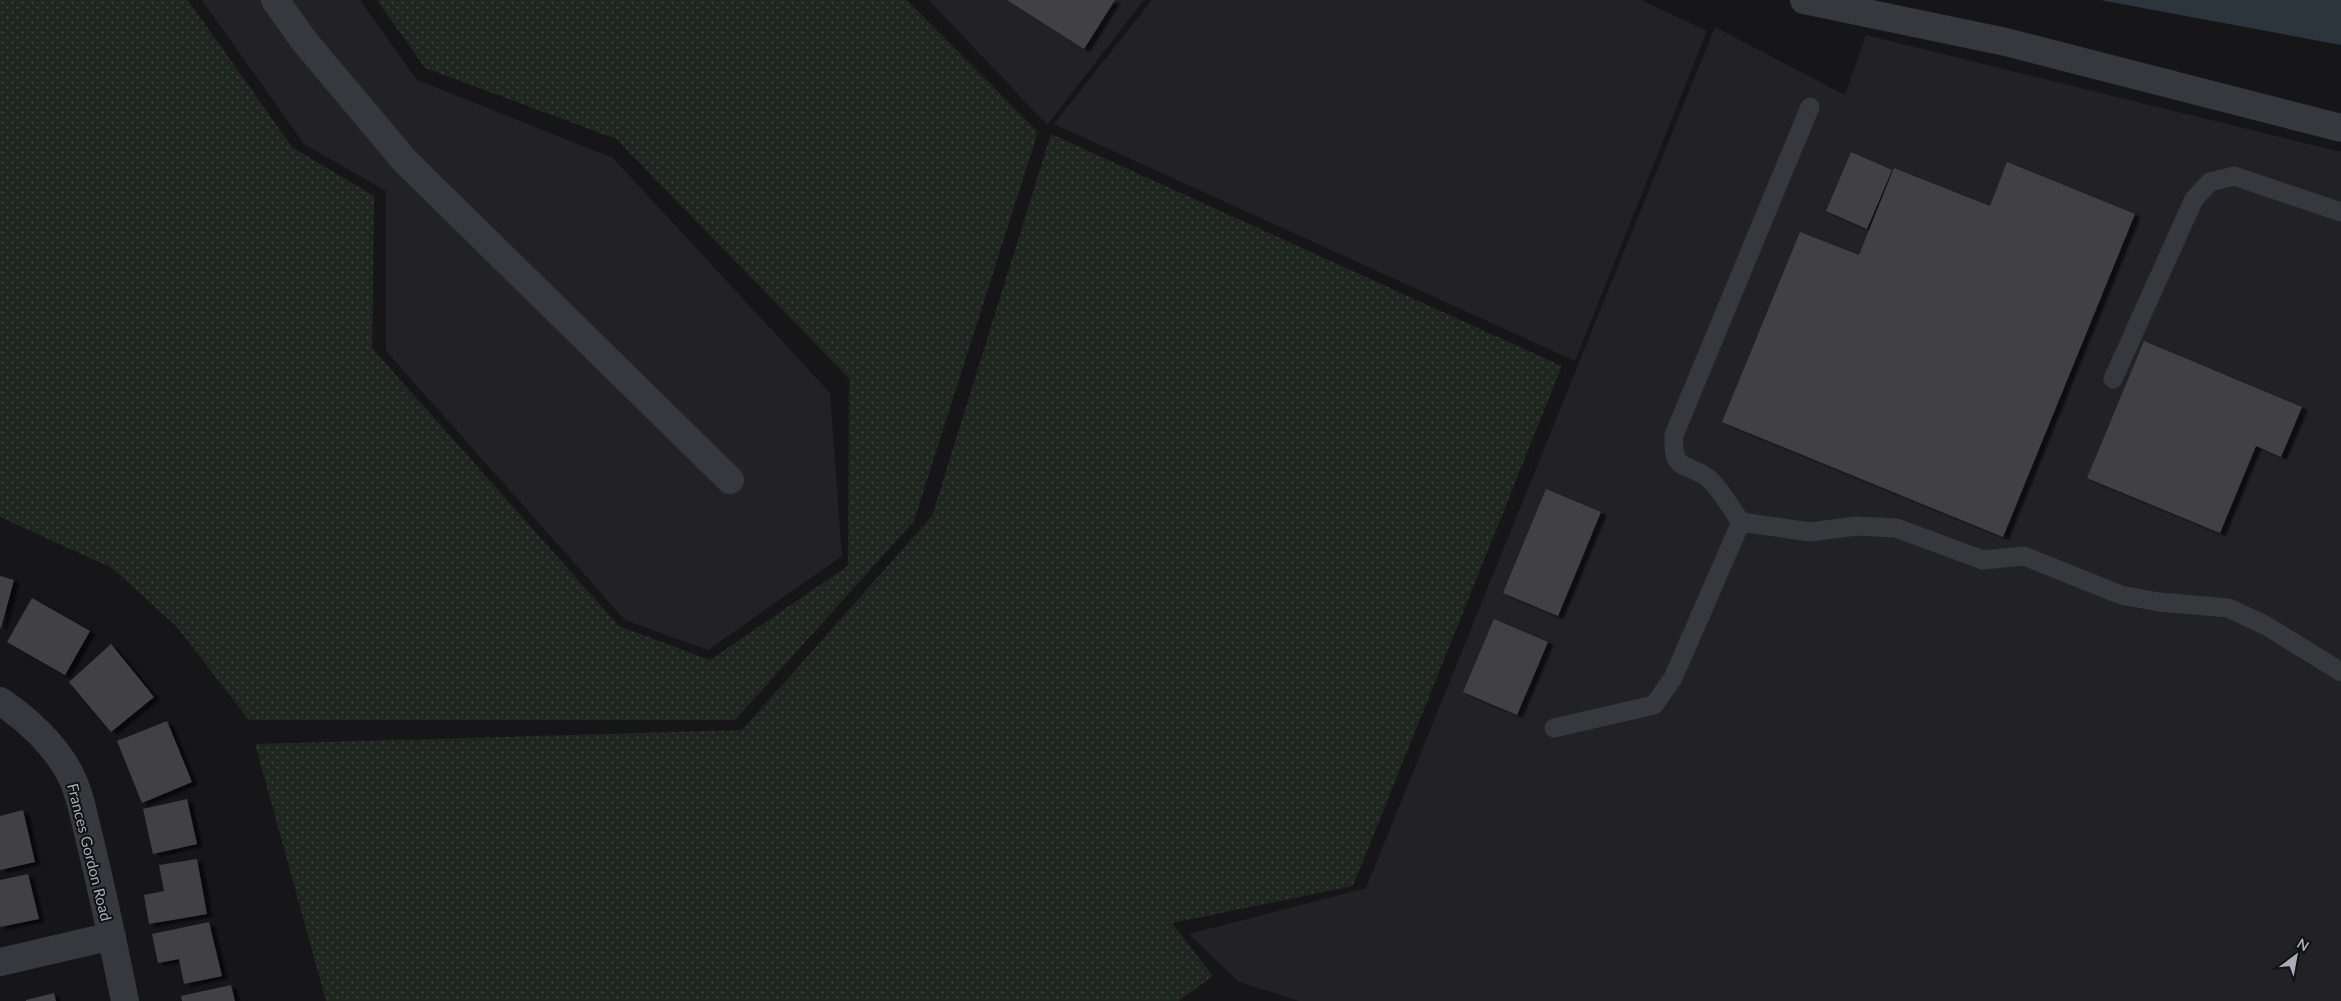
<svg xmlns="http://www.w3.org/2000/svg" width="2341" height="1001" viewBox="0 0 2341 1001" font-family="Lato,sans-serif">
<defs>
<pattern id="grass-dots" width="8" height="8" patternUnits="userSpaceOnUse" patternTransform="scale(1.25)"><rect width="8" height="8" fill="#1e261f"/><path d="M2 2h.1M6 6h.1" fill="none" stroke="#3c433d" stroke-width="1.8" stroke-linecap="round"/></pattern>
<filter id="shadow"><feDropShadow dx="5.5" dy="3" stdDeviation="1" flood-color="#0009"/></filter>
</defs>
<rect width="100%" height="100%" fill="#161618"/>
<path fill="#222225" d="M 202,0 L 360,0 L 417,80 L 613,158 L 830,393 L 842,556 L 708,650 L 625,620 L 386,351 L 386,191 L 304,144 Z
M 929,0 L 1144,0 L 1047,125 Z
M 1152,0 L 1641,0 L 1707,31 L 1575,361 L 1054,124 Z
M 1715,27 L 1845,95 L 1866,35 L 2341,152 L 2341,1001 L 1299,1001 L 1239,982 L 1189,934 L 1366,888 Z"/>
<path fill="url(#grass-dots)" d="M 0,0 L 188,0 L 292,147 L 374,196 L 372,348 L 619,626 L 710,660 L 848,566 L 849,378 L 616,139 L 425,68 L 377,0 L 907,0 L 1038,132 L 914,521 L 735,720 L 249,720 L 176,626 L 112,568 L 0,517 Z
M 1051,134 L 1562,366 L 1353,886 L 1172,923 L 1213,976 L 1179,1001 L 326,1001 L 255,744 L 742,730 L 932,516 Z"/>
<path fill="#2c353c" d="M 2100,0 L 2341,0 L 2341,45 Z"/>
<path fill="#404145" filter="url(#shadow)" d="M 1007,0 L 1115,0 L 1084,49 Z
M 1851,152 L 1892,170 L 1867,229 L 1826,211 Z
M 2007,162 L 2135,214 L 2003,537 L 1722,422 L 1800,232 L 1859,255 L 1894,168 L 1990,206 Z
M 2144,341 L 2302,407 L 2281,457 L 2256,446 L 2220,533 L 2087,478 Z
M 1546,489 L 1601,512 L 1558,616 L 1503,593 Z
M 0,576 L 14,580 L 1,628 L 0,628 Z
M 32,598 L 90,631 L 65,675 L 7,642 Z
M 1494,619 L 1548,642 L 1517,715 L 1463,692 Z
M 111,644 L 154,697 L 111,732 L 69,682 Z
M 167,721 L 192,782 L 142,803 L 117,741 Z
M 187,799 L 197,844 L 153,854 L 143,809 Z
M 23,810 L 35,862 L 0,870 L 0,816 Z
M 197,859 L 207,914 L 149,924 L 144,895 L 164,891 L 159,865 Z
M 28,874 L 39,919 L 0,927 L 0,880 Z
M 209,922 L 222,976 L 184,984 L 179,959 L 158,963 L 152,934 Z
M 231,985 L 235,1001 L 182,1001 L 181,996 Z
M 54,993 L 56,1001 L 26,1001 L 26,1000 Z"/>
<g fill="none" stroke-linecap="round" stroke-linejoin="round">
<path stroke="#37383d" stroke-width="19" d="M 1810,107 L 1674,435 C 1672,474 1686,461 1709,479 C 1720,488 1732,510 1741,522 L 1810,532 L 1857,526 L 1896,528 L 1983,560 L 2024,556 L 2121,595 L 2159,602 L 2228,608 L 2265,625 L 2341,672
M 2113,379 L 2194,199 L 2210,182 L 2234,176 L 2341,212
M 1554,728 L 1654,705 L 1673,678 L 1741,522"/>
<path stroke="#37383d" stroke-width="28" d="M 275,0 L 305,42 L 405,161 L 730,480
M 1804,0 L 2006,42 L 2341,128
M 0,701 C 26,718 54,744 69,772 C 80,792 84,818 90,841 C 103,894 114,947 125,1001
M 0,962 L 112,936"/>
</g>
<g text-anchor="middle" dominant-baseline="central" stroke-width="4" stroke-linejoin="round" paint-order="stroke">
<g font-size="15" fill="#a8adb8" stroke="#111113">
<text transform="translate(90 852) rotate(76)">Frances Gordon Road</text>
</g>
</g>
<g transform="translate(2296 956) rotate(32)" stroke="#111113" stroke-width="4" paint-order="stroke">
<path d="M0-4L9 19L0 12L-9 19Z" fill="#a8adb8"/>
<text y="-8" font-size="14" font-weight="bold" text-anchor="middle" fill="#a8adb8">N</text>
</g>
</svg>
